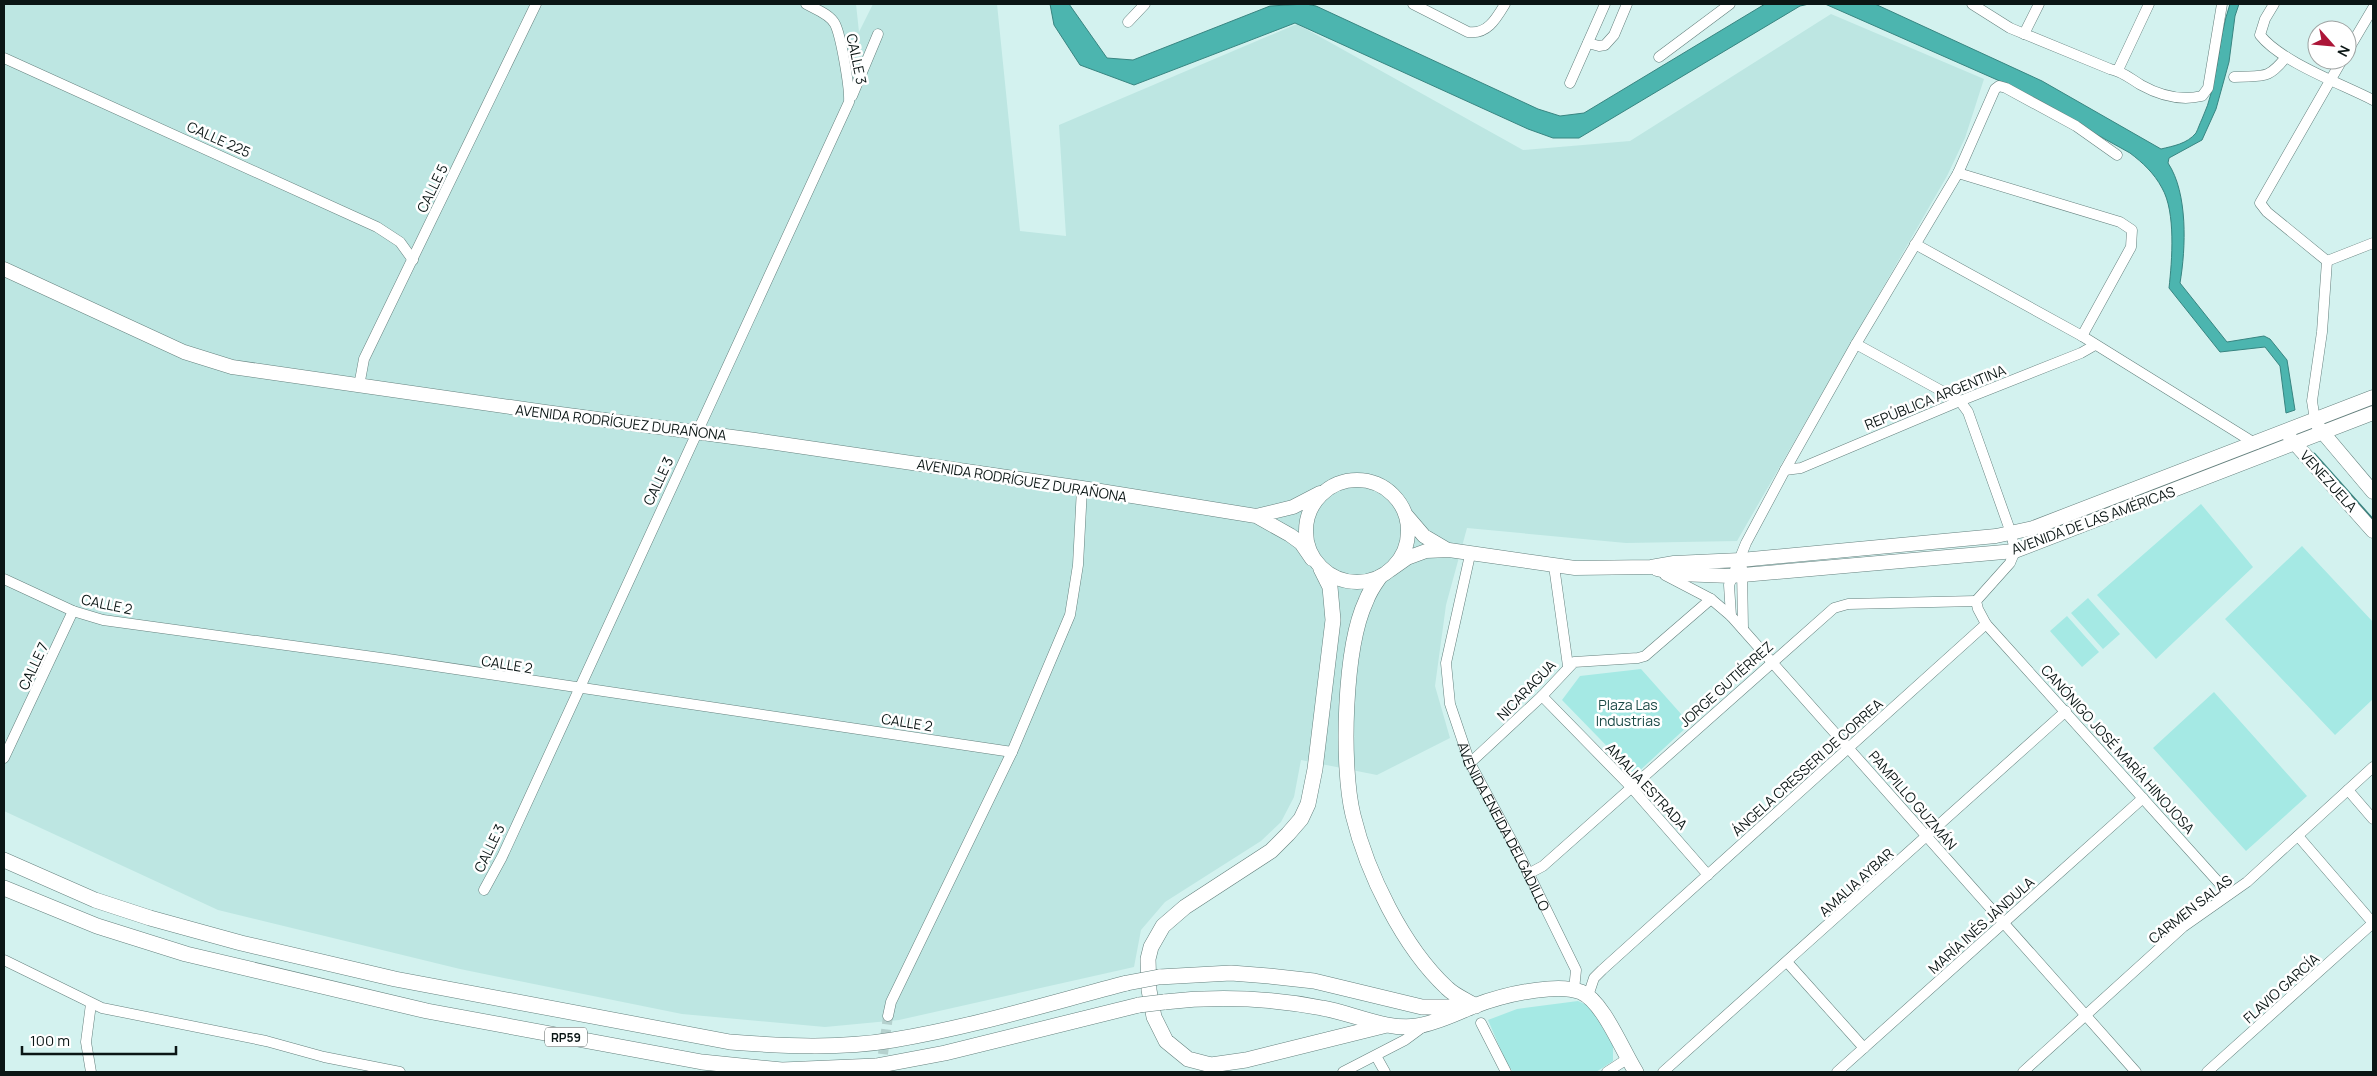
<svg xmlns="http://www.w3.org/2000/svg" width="2377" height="1076" viewBox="0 0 2377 1076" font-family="Manrope,sans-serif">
<rect width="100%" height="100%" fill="#d3f2ef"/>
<path fill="#bde6e2" d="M 4,4 L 856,4 L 859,32 L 873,4 L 997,4 L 1020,231 L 1066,236 L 1059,125 L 1297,24 L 1523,150 L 1630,141 L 1831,14 L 1984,79 L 1965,138 L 1947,176 L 1737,541 L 1626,543 L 1467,528 L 1446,605 L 1435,686 L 1450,738 L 1377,775 L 1301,760 L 1294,797 L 1281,822 L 1261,841 L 1165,902 L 1141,930 L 1134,967 L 899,1020 L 825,1027 L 682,1014 L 460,969 L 218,910 L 4,811 Z"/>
<path fill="#a5e9e4" d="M 2201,504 L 2253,567 L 2156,659 L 2097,595 Z
M 2302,546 L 2373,622 L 2373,699 L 2335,735 L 2225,619 Z
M 2088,598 L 2120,634 L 2103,649 L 2071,613 Z
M 2067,616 L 2099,652 L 2082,667 L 2050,631 Z
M 1641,669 L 1690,724 L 1635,775 L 1562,700 L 1580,676 Z
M 2214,692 L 2307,796 L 2246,851 L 2153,748 Z
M 1578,1001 L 1591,1007 L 1613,1046 L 1613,1061 L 1596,1072 L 1513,1072 L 1506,1062 L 1488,1020 L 1517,1009 Z"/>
<path fill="#4cb5af" stroke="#388581" d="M 1050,4 L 1069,4 L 1107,58 L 1133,60 L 1270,6 L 1306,4 L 1316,6 L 1538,109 L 1560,116 L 1584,113 L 1765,4 L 1809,4 L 1800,6 L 1579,138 L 1553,138 L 1528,129 L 1295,23 L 1134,85 L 1080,65 L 1054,25 Z
M 1825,4 L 1875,4 L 2042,81 L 2161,149 C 2173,146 2187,144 2196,133 C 2198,129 2200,123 2202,119 C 2219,83 2217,41 2230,4 L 2239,4 L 2235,16 L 2229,62 L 2216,109 L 2202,140 L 2169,158 L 2168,163 C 2188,193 2186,248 2180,283 L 2227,342 L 2264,336 L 2270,339 L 2287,360 L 2295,410 L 2286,413 L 2280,366 L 2265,347 L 2220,352 L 2169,288 C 2172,261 2176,212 2162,188 C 2154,173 2143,163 2130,153 L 2002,82 Z"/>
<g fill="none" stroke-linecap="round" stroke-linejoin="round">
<path stroke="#388581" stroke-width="3" d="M 2314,454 L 2373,520"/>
<path stroke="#b5d1ce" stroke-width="10" stroke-dasharray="10 5" stroke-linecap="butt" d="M 881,1069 L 888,1016"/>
<g stroke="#65817e" stroke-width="11">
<g id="street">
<path d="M 1413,4 L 1468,32 C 1487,35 1496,19 1505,4"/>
<path d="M 1972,4 L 2010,28 L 2110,69 C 2122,71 2131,79 2141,85 C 2159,95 2181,101 2202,96 L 2208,88 L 2222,4"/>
<path d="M 2274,4 L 2265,19 L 2260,35 C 2281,62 2342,84 2373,100"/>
<path d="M 1128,22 L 1145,4"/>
<path d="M 2024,34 L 2039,4"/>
<path d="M 1588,43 L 1599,46 L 1605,45 L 1614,35 L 1627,4"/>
<path d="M 2347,52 L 2373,8"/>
<path d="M 1659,57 L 1730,4"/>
<path d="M 4,58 L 377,227 L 400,242 L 413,260"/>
<path d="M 2118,70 L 2149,4"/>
<path d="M 2234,77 C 2263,75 2267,81 2286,57"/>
<path d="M 1570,83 L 1605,4"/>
<path d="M 852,96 L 878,34"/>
<path d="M 1958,173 L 2120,222 L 2132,230 L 2131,247 L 2082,336"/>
<path d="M 1915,244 L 2082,336 L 2256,444"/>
<path d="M 2327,261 L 2373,243"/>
<path d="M 359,386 L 364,359 L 536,4"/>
<path d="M 2315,420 L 2312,401 L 2322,332 L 2327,261 L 2267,212 L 2260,203 L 2342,60"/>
<path d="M 1785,470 L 1801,468 L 1960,401 L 2081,353 L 2095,345"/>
<path id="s1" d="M 1470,555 L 1446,663 L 1450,704 L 1470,763 L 1520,856 L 1576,970 L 1574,990"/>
<path d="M 1554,566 L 1568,666"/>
<path d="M 1742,568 L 1743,629"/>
<path d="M 1665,575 L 1711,599 L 1731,616 L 2136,1072"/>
<path d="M 4,579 L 73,611 L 103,620 L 388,659 L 1012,752"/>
<path d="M 1731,616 L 1729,585 L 1746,543 L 1785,470 L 1856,344 L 1958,173 L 1995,89 L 1999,86 L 2006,88 L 2076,126 L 2117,155"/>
<path d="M 1986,624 L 2229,894"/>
<path d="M 1542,696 L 1631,787 L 1708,875"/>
<path d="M 4,758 L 73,611"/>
<path d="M 1470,763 L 1542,696 L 1574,662 L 1638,658 L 1645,656 L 1711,599"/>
<path d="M 2348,790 L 2373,819"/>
<path d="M 2298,836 L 2373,923"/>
<path d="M 1528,874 L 1543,866 L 1834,608 L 1848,604 L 1976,601"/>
<path d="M 484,890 L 502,857 L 849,102 C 850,88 841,36 835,24 C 830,14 815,9 806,4"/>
<path d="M 4,960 L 102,1008 L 266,1041 L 324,1057 L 400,1072"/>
<path d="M 1787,962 L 1864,1048"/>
<path d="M 1588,996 L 1594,978 L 1602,970 L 1986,624 L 1978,609 L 1976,601 L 2010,563 L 2015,551 L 2011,533 L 1968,412 L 1960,401 L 1856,344"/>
<path d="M 91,1004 L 86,1042 L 91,1072"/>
<path d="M 888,1016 L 891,1002 L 1012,752 L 1070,615 L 1078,565 L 1082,488"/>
<path d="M 1481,1023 L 1506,1072"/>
<path d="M 1376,1056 L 1385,1072"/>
<path d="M 1343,1072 L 1405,1040 L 1424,1026"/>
<path d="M 1607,1072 L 1627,1059"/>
<path d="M 1663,1072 L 2066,711"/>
<path d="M 1837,1072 L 2143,798"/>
<path d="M 2023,1072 L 2183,927 L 2247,882 L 2373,767"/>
<path d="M 2207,1072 L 2373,923"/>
</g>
</g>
<g stroke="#65817e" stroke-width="15">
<path id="secondary" d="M 4,269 L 184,352 L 232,367 L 545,412 L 755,440 L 1082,488 L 1256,516 L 1290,535 L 1301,543 L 1312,559
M 2319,428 L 2373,492
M 2290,438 L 2373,531
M1306 531a51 51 0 1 1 102 0a51 51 0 1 1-102 0Z
M 1406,515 L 1424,536 L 1446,549
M 1256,516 L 1293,507 L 1320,493
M 1657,569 L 1678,574 L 1731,576 L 2015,551 L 2373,413
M 1390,570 L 1407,558 L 1426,551 L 1449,550 L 1575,568 L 1651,567 L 1674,563 L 1741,560 L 1996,536 L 2033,528 L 2373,397"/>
</g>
<g stroke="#65817e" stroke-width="16">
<path id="primary" d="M 1321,569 L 1330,587 L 1333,620 L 1315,769 L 1308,804 L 1301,819 L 1288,834 L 1271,851 L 1185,907 L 1163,926 L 1151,947 L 1148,959 L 1149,990 L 1154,1017 L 1166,1041 L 1188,1059 L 1211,1065 L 1246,1060 L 1387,1025
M 1379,578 C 1374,585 1369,593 1366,601 C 1344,648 1341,765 1353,815 C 1367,873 1403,947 1447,988 C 1455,996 1466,1000 1476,1006
M 4,860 L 95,900 L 150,918 L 241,943 L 395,979 L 730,1042 C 783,1046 840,1049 893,1040 C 972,1027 1050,1003 1127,983
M 4,888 L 97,926 L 186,954 L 427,1011 L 702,1062 L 782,1070 L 876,1066 L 945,1053 L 1139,1005
M 1159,977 L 1231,973 L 1269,976 L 1314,981 L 1422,1007 L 1462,1007
M 1164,1002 C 1216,996 1270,998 1322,1008 C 1352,1013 1387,1031 1417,1026 C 1437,1023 1456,1013 1474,1006 C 1498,997 1522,991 1548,989 C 1559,988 1570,988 1581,992 C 1603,1001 1623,1052 1636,1072"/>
</g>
<use href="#street" stroke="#fff" stroke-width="10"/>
<use href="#secondary" stroke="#fff" stroke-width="14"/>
<use href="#primary" stroke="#fff" stroke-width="15"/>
<g stroke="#65817e" stroke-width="16" stroke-linecap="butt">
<path id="primary-bridge" d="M 1127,983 L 1159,977
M 1139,1005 L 1164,1002"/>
</g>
<use href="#primary-bridge" stroke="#fff" stroke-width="15"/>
</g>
<g text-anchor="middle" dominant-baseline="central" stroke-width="5" stroke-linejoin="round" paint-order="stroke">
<rect fill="#fff" stroke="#545c5b" stroke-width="1" x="545" y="1027.5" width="42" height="19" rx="4"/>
<g font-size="12" font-weight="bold" fill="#0b1615">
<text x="566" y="1037">RP59</text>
</g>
<g font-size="14" fill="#0b1615" stroke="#fff">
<text transform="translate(857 59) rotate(78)">CALLE 3</text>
<text transform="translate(219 139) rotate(24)">CALLE 225</text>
<text transform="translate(432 188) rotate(-64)">CALLE 5</text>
<text transform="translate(1935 397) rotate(-22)">REPÚBLICA ARGENTINA</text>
<text transform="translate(621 422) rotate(7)">AVENIDA RODRÍGUEZ DURAÑONA</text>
<text transform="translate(1022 480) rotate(9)">AVENIDA RODRÍGUEZ DURAÑONA</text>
<text transform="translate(658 481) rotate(-65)">CALLE 3</text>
<text transform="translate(2329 481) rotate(48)">VENEZUELA</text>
<text transform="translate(2093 520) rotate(-20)">AVENIDA DE LAS AMÉRICAS</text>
<text transform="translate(107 604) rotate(12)">CALLE 2</text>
<text transform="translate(507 664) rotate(9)">CALLE 2</text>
<text transform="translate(33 666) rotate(-65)">CALLE 7</text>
<text transform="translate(1726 684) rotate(-42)">JORGE GUTIÉRREZ</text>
<text transform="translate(1526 690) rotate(-46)">NICARAGUA</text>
<text transform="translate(907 722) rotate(9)">CALLE 2</text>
<text transform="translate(2118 749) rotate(48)">CANÓNIGO JOSÉ MARÍA HINOJOSA</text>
<text transform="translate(1807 767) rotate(-42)">ÁNGELA CRESSERI DE CORREA</text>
<text transform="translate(1647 786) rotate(47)">AMALIA ESTRADA</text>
<text transform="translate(1913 800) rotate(49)">PAMPILLO GUZMÁN</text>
<text stroke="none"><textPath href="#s1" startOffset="286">AVENIDA ENEIDA DELGADILLO</textPath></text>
<text transform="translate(489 848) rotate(-64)">CALLE 3</text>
<text transform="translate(1856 882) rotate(-42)">AMALIA AYBAR</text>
<text transform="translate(2190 909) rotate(-38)">CARMEN SALAS</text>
<text transform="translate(1981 925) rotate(-42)">MARÍA INÉS JÁNDULA</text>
<text transform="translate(2281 988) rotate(-42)">FLAVIO GARCÍA</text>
</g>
<g font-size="14" fill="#1a4946" stroke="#fff">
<text x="1628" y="704">Plaza Las<tspan x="1628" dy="16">Industrias</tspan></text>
</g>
</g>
<rect width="2377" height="1076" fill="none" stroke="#0b1615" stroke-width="10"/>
<g transform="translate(2332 45) rotate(117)"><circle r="24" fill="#ffffff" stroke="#9da2a1"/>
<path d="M0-4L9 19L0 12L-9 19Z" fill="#ac1638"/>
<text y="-8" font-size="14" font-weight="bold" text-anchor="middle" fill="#0b1615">N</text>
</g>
<path d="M22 1046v8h154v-8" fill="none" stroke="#0b1615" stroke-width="2.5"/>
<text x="30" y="1046" font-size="15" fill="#0b1615" stroke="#ffffff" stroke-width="4" paint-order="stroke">100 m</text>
</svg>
